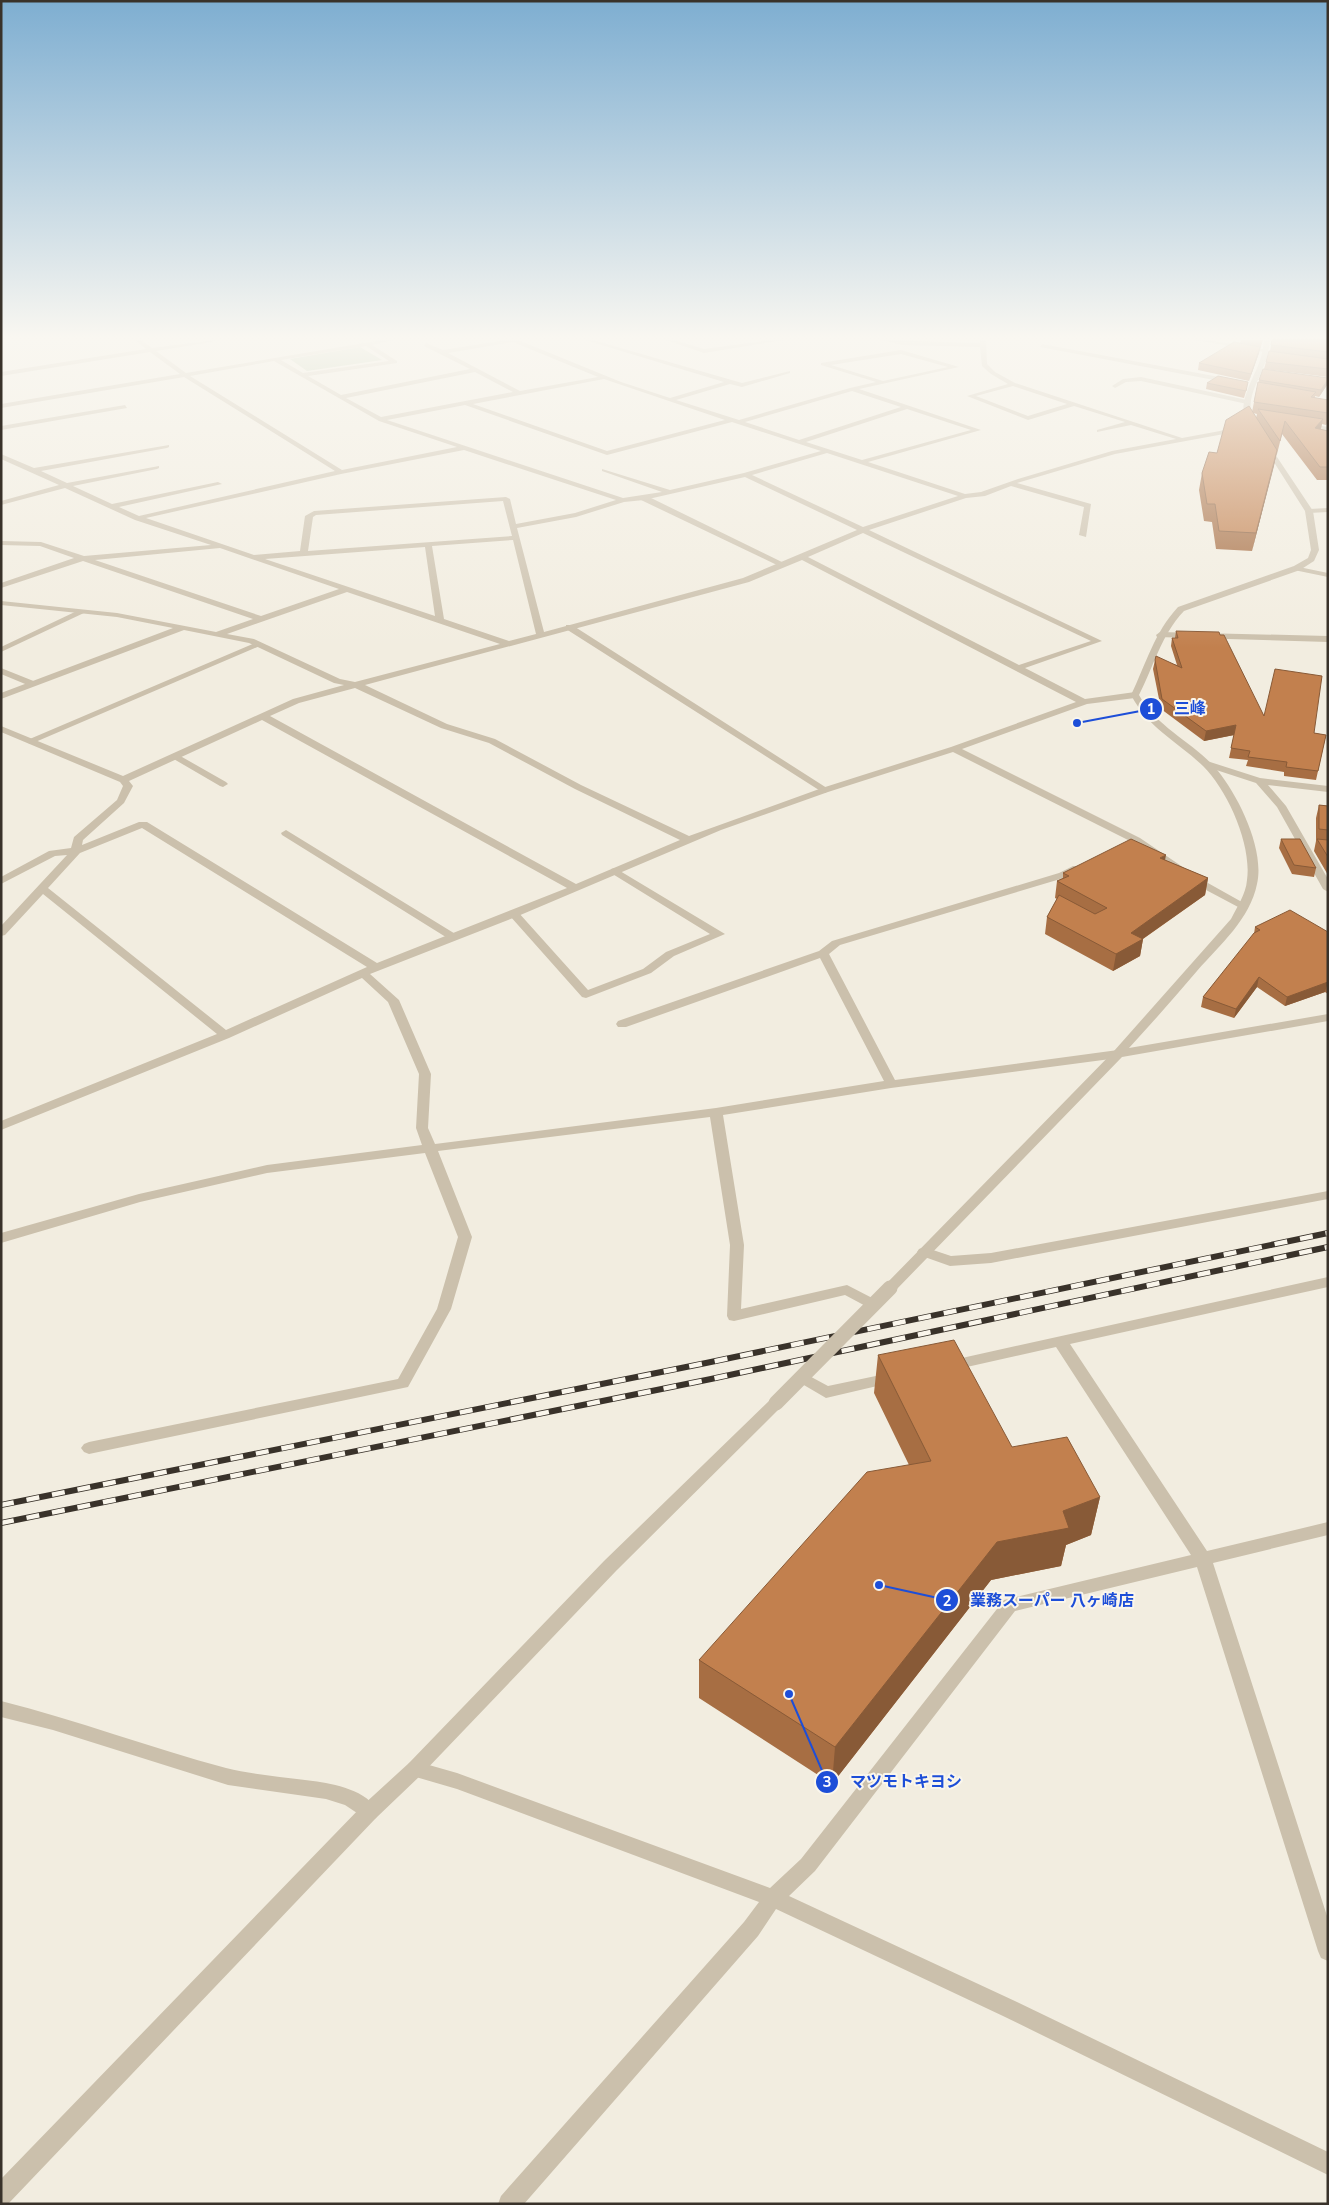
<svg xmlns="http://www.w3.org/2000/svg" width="1329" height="2205" viewBox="0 0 1329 2205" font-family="'Nunito Sans','Noto Sans JP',sans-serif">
<rect width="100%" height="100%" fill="#f2ede0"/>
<path fill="#b0c2a0" d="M 360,347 L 382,360 L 307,371 L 290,359 Z"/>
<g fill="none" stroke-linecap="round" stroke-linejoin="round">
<path fill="#cbc0ac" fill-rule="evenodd" d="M 641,496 L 647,496 L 786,564 L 779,566 L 641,500 Z
M 79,610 L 86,612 L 1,652 L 1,647 Z
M 566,625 L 572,625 L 830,790 L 825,793 L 822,792 L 566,629 Z
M 255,643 L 262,645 L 33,743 L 30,744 L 25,741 Z
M 1,668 L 36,682 L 37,684 L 30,686 L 1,674 Z
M 175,753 L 226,782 L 228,784 L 223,787 L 220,786 L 172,758 L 170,756 Z
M 286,830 L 457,935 L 459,937 L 453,940 L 449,939 L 282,835 L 281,833 Z
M 615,868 L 725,934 L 674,956 L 651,973 L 586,998 L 582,997 L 510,916 L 509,914 L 510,912 L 518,912 L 588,990 L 643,969 L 666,952 L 710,934 L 611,873 L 611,869 Z"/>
<path fill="#cbc0ac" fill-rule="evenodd" d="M 135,340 L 141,340 L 152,348 L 215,340 L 212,342 L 156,351 L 186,373 L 382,340 L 393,340 L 372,345 L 397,361 L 397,363 L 308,376 L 341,395 L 470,369 L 424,346 L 426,343 L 443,350 L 506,340 L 518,340 L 621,382 L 670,398 L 724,382 L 585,340 L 593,340 L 742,383 L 790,371 L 790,373 L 742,387 L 730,384 L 676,400 L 739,420 L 850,388 L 876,382 L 821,365 L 821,363 L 901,350 L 959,367 L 859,389 L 981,430 L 868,462 L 965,494 L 981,492 L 1018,479 L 1112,451 L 1176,439 L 1131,425 L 1097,432 L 1097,430 L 1125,422 L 1074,406 L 1028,420 L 967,396 L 1008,384 L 991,374 L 982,366 L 980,347 L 902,345 L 882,340 L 980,343 L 980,340 L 986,340 L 987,364 L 995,372 L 1015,383 L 1182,438 L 1220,431 L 1227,429 L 1233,421 L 1237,421 L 1231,431 L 1224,434 L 1115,454 L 1017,483 L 1091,504 L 1086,537 L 1079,535 L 1084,507 L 1011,486 L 985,496 L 966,498 L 869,530 L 1102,641 L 1025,668 L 1085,699 L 1135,692 L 1139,695 L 1135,698 L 1087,704 L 962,749 L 1140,838 L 1199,878 L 1249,906 L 1244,909 L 1240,908 L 1191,882 L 1132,842 L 953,752 L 828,792 L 721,830 L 518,916 L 370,974 L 399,1000 L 431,1074 L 428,1128 L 435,1144 L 716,1108 L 884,1081 L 820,958 L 626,1027 L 618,1027 L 616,1024 L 618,1021 L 819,951 L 832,941 L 1059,873 L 1073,866 L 1081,866 L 1081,870 L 1067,877 L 840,945 L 829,954 L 895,1080 L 1118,1050 L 1124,1054 L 1118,1058 L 891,1088 L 723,1115 L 744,1245 L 741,1309 L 847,1285 L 878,1301 L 880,1305 L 878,1309 L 873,1310 L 845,1295 L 734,1321 L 729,1320 L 727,1316 L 730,1245 L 710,1117 L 438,1151 L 472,1237 L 451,1309 L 408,1387 L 89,1454 L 84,1452 L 81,1448 L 84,1444 L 89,1442 L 398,1379 L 437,1309 L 458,1237 L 425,1153 L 267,1173 L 140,1202 L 1,1243 L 1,1233 L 139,1194 L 267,1165 L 422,1145 L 416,1128 L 419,1074 L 388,1002 L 362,978 L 229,1038 L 1,1130 L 1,1121 L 217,1034 L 43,894 L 5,935 L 1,936 L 1,926 L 67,855 L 55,856 L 1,884 L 1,877 L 49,851 L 71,848 L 74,837 L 117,800 L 123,786 L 120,782 L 1,732 L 1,726 L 123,776 L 293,699 L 344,685 L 334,683 L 249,643 L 184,630 L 1,699 L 1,693 L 173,628 L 117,617 L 1,605 L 1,601 L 117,613 L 216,632 L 253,619 L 83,561 L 1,588 L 1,583 L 74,558 L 40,546 L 1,545 L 1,541 L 41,542 L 84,556 L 211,545 L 135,520 L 65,488 L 1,505 L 1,501 L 59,485 L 1,459 L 1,454 L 34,468 L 169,445 L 169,447 L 167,448 L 41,471 L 67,483 L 159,466 L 159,468 L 157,469 L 73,486 L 112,504 L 218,482 L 222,484 L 119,507 L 139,516 L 335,471 L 184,377 L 1,408 L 1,404 L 180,374 L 150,352 L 1,376 L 1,372 L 146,349 ZM 513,342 L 598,377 L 520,391 L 448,353 ZM 366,346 L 389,361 L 303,373 L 281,360 ZM 901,354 L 948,367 L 883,381 L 831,365 ZM 274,361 L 379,421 L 457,447 L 342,470 L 190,376 ZM 475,372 L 513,392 L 381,417 L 346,398 ZM 604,379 L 725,420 L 607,451 L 473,404 ZM 1013,386 L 1067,404 L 1028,416 L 976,396 ZM 852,391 L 901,407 L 799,440 L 745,422 ZM 465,405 L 607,455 L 732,422 L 821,451 L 744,473 L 670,490 L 602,469 L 602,471 L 662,492 L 623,498 L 387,420 ZM 907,409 L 971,430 L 862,460 L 806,442 ZM 464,450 L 616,500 L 575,513 L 516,524 L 510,499 L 506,497 L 314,511 L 305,516 L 300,551 L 254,555 L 146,518 L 341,474 ZM 827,453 L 958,496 L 863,527 L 752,475 ZM 745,477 L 857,530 L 743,578 L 544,632 L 517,528 L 576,517 L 624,502 L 644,500 ZM 503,501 L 512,536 L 308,551 L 313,517 L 316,515 ZM 863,533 L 1091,641 L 1019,665 L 808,557 ZM 513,540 L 536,634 L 509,641 L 444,619 L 432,546 ZM 425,547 L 435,616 L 265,559 ZM 220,548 L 339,589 L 261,616 L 95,560 ZM 802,560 L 1076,702 L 951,747 L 822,788 L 689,836 L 581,785 L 495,739 L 447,724 L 365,685 L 749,582 ZM 347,592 L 500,644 L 355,682 L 340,679 L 254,639 L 227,634 ZM 355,688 L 441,728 L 489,743 L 575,789 L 680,840 L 576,884 L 270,716 L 299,703 ZM 262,720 L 567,888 L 377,963 L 147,822 L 139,822 L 82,845 L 83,840 L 124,803 L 133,786 L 129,781 ZM 142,828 L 367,967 L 226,1030 L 48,888 L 80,853 Z
M 666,340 L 674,340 L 704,349 L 772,340 L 784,340 L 704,353 Z
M 1195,340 L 1207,340 L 1268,350 L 1265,352 Z
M 1042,344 L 1230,379 L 1233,381 L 1230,383 L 1040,347 Z
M 1141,377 L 1247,400 L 1250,402 L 1247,404 L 1141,381 L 1126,382 L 1115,388 L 1112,386 L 1123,379 Z
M 125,405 L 127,408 L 1,430 L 1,426 Z
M 1305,423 L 1328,427 L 1328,431 L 1303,426 L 1302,425 Z
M 1328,508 L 1328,512 L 1309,513 L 1305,511 L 1309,509 Z
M 1294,566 L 1328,573 L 1328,577 L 1294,570 Z
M 1160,632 L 1328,636 L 1328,642 L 1157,637 L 1156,635 Z
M 1207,761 L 1260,778 L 1328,786 L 1328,792 L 1268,785 L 1286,806 L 1328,879 L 1328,892 L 1323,889 L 1277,807 L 1256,783 L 1204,766 L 1204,762 Z
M 1328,1191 L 1328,1199 L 991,1263 L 950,1266 L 919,1255 L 917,1252 L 919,1249 L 924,1247 L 951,1256 L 991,1253 Z
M 1328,1277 L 1328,1287 L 1070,1344 L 1207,1551 L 1328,1522 L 1328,1535 L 1213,1563 L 1328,1919 L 1328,1961 L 1321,1958 L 1318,1951 L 1197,1567 L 1015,1611 L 815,1871 L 789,1896 L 1017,2002 L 1328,2152 L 1328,2175 L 1003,2016 L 776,1909 L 758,1936 L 524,2204 L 498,2204 L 501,2196 L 744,1922 L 759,1902 L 457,1789 L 409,1775 L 406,1769 L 409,1763 L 415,1761 L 457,1773 L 770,1888 L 801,1859 L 1004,1600 L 1191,1555 L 1056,1347 L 949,1371 L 944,1370 L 942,1366 L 944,1362 Z
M 802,1372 L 828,1386 L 890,1373 L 895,1374 L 897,1378 L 895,1382 L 890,1383 L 826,1398 L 797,1381 L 795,1377 L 797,1373 Z
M 1,1701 C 77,1720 151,1748 226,1768 C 254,1775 284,1777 313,1781 C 334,1784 368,1790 378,1812 L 376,1818 L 369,1821 L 345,1805 L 326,1799 L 228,1785 L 53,1730 L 1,1717 Z"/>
<path fill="#cbc0ac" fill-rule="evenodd" d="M 1264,340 L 1270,340 C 1269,348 1268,355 1265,363 C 1258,383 1244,400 1254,422 L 1251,424 C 1232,413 1254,377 1259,363 C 1262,356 1263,348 1264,340 Z
M 1266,443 L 1269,445 L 1313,511 L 1319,550 L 1314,561 L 1300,570 L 1184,611 C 1161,635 1154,666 1139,695 C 1158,729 1194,742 1218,771 C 1239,797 1265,850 1257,884 C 1250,919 1220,945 1197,971 C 1175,997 1152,1023 1129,1048 L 1328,1014 L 1328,1021 L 1122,1057 L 895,1291 L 885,1291 L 883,1288 L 885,1285 L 1114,1051 L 1231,919 C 1237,907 1246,894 1247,880 C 1252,845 1228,791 1203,766 C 1177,741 1149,729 1131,695 C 1146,664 1154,633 1178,607 L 1294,566 L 1308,558 L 1311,550 L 1305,511 L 1263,445 Z
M 776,1397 L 781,1399 L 784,1403 L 781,1407 L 616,1571 L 421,1775 L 376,1818 L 9,2203 L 1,2204 L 1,2179 L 362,1806 L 409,1763 L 604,1561 L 771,1399 Z"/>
<g stroke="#39322a" stroke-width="6">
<path id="rail" d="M 1,1505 L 706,1363 L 1328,1233
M 1,1523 L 711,1379 L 1328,1247"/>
</g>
<use href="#rail" stroke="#faf6ec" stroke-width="4.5" stroke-dasharray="13" stroke-linecap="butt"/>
<path stroke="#cbc0ac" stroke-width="15" d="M 776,1403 L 890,1288"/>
</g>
<path fill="#a76e43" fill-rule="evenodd" d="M 1241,340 L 1263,340 L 1259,353 L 1249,381 L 1198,370 L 1199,363 L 1240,343 Z
M 1271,340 L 1328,340 L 1328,377 L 1264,369 L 1266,362 L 1270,351 L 1272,340 Z
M 1259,380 L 1327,385 L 1319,397 L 1315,396 L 1315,398 L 1328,400 L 1328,423 L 1326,425 L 1322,424 L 1321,429 L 1328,431 L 1328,480 L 1317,480 L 1282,434 L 1277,454 L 1277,453 L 1252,551 L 1216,549 L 1212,522 L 1204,521 L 1199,490 L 1202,473 L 1217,453 L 1252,412 L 1258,382 L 1259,382 ZM 1253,413 L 1257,414 L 1256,418 Z
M 1207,383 L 1247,388 L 1244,398 L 1206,389 Z
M 1176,631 L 1220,635 L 1264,716 L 1314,733 L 1326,735 L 1316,780 L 1284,776 L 1284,772 L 1246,766 L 1248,760 L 1229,758 L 1234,735 L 1204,741 L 1161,709 L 1153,669 L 1155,660 L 1177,665 L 1171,646 L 1172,638 L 1175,638 Z
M 1319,805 L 1328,806 L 1328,875 L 1314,851 L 1316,841 L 1316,818 Z
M 1281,839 L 1316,868 L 1314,877 L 1292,874 L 1279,848 Z
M 1165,860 L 1208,878 L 1205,895 L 1143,939 L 1140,956 L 1113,971 L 1045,934 L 1047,917 L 1057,899 L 1055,898 L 1057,881 L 1063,878 L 1063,873 Z
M 1255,927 L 1328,932 L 1328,994 L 1325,992 L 1285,1006 L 1257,987 L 1234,1018 L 1201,1007 L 1203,997 L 1254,934 Z
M 878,1355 L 1012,1447 L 1100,1497 L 1091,1535 L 1066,1545 L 1061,1566 L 991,1580 L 832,1784 L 699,1698 L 699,1660 L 909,1465 L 874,1393 Z"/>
<path fill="#885a37" d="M 1260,347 L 1259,353 L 1249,381 L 1251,374 Z
M 1328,379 L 1327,385 L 1319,397 L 1321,390 Z
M 1323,419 L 1320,432 L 1315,428 Z
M 1277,450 L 1274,466 L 1252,551 L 1256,533 Z
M 1236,725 L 1234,735 L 1204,741 L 1206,731 Z
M 1166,855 L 1163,871 L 1160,858 Z
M 1208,878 L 1205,895 L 1141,940 L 1143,939 L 1140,956 L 1113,971 L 1116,954 L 1131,933 Z
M 1259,977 L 1257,987 L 1234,1018 L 1236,1009 Z
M 1328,982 L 1325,992 L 1285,1006 L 1287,997 Z
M 1100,1497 L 1091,1535 L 1066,1545 L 1061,1566 L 991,1580 L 832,1784 L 835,1747 L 997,1542 L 1063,1511 Z"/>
<path fill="#c2804e" stroke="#885a37" d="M 1272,340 L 1328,340 L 1328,352 L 1271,345 Z
M 1234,342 L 1260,347 L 1251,374 L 1199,363 Z
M 1269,351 L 1328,359 L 1328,369 L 1266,362 Z
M 1263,369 L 1328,378 L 1328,379 L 1321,390 L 1259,380 Z
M 1218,376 L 1248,382 L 1246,391 L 1207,383 Z
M 1258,382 L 1316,392 L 1311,397 L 1328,400 L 1328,413 L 1254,402 Z
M 1249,406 L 1277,450 L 1256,533 L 1219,531 L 1215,504 L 1207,504 L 1202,473 L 1209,452 L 1217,453 L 1226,420 Z
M 1258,409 L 1323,419 L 1315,428 L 1328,431 L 1328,467 L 1320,467 L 1285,421 L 1280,441 Z
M 1176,631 L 1219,632 L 1220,635 L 1224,635 L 1264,716 L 1275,669 L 1322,676 L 1314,733 L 1326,735 L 1318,771 L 1286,767 L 1287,762 L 1248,757 L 1250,751 L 1231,748 L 1236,725 L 1206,731 L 1162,699 L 1155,660 L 1156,656 L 1182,668 L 1172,638 L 1178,638 Z
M 1319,805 L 1328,806 L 1328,830 L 1319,829 Z
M 1131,839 L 1166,855 L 1160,858 L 1208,878 L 1131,933 L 1143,939 L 1116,954 L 1047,917 L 1059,895 L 1095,914 L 1107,908 L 1057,881 L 1069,876 L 1063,873 Z
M 1281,839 L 1300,839 L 1316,868 L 1294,865 Z
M 1317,839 L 1328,840 L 1328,857 Z
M 1290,910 L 1328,932 L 1328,982 L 1287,997 L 1259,977 L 1236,1009 L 1203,997 L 1254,933 L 1260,930 L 1255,927 Z
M 954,1340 L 1012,1447 L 1067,1437 L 1100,1497 L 1063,1511 L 1069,1528 L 997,1542 L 835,1747 L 699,1660 L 867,1472 L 931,1461 L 878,1355 Z"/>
<linearGradient id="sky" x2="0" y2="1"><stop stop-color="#7eaed1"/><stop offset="0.52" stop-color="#f9f7f1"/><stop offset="1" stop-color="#f9f7f1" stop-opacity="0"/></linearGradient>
<rect width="1329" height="648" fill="url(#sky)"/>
<path fill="none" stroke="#1d4ed8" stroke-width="2" d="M1077 723L1151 709M879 1585L947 1600M789 1694L827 1782"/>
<g fill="#1d4ed8" stroke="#faf6ec" stroke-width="2">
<circle cx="1077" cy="723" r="5"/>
<circle cx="879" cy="1585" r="5"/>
<circle cx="789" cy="1694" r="5"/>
<circle cx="1151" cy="709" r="12"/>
<circle cx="947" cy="1600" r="12"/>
<circle cx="827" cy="1782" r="12"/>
</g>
<g font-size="15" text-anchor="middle" font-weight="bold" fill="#fff">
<text x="1151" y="714">1</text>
<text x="947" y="1606">2</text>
<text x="827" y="1787">3</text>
</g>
<g font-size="16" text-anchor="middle" font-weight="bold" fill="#1d4ed8" stroke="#faf6ec" stroke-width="4" stroke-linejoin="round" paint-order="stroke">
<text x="1190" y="714">三峰</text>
<text x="1052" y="1606">業務スーパー 八ヶ崎店</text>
<text x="906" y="1787">マツモトキヨシ</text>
</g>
<rect width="1329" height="2205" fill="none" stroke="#39322a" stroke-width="5"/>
</svg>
